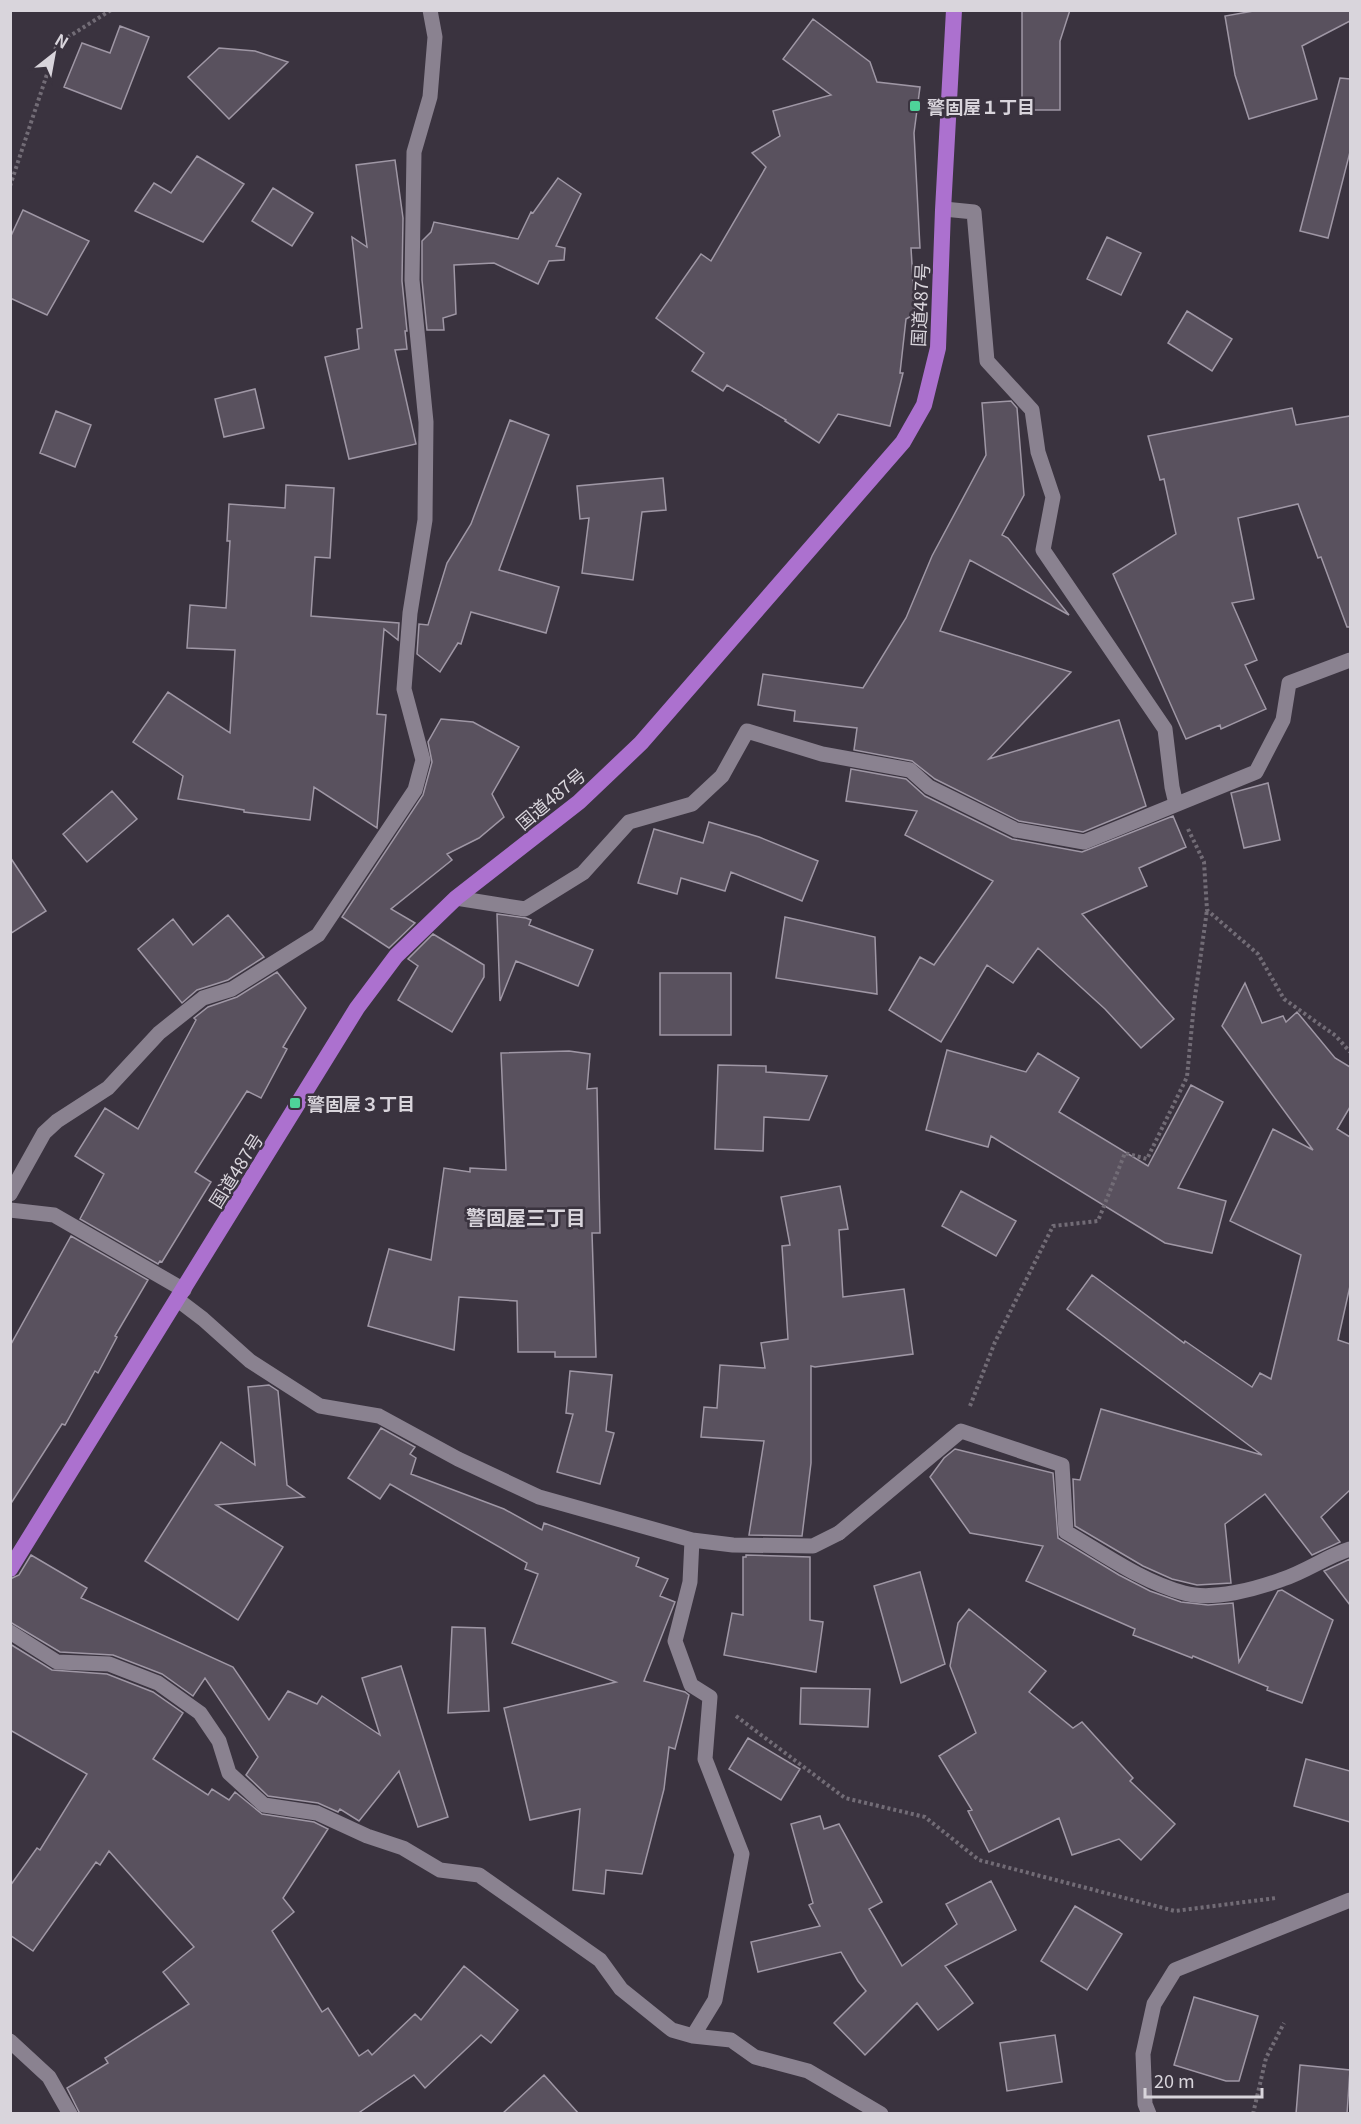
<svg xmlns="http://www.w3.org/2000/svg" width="1361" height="2124" viewBox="0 0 1361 2124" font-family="Georgia,'Noto Sans JP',serif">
<rect width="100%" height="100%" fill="#3a333f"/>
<path fill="#59515e" stroke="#9f97a5" stroke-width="1.5" d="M 1022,10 L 1070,10 L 1060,41 L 1060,110 L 1022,110 Z
M 1259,10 L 1350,10 L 1350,21 L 1302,46 L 1317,99 L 1249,119 L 1235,75 L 1225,16 Z
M 813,19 L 870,62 L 877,82 L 920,87 L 914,133 L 920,248 L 911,248 L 915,314 L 906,319 L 900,373 L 903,373 L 890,426 L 838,414 L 819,443 L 785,421 L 786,420 L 727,385 L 723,391 L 692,371 L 704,353 L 656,318 L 701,254 L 711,261 L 766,167 L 752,153 L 780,136 L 773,111 L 831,95 L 783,59 Z
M 120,26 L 149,37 L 121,109 L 64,87 L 82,43 L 110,53 Z
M 219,48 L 255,51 L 288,62 L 229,119 L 188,77 Z
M 1340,78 L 1350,79 L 1350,152 L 1328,238 L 1300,231 Z
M 197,156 L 244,184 L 203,242 L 135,211 L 154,183 L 171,193 Z
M 395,160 L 403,218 L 402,281 L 407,331 L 405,331 L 407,349 L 395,350 L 416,444 L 349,459 L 325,357 L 359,349 L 357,329 L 362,328 L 352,237 L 367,247 L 356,165 Z
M 558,178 L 581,194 L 556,246 L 565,248 L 564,260 L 549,261 L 538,284 L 494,263 L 454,265 L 456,314 L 443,318 L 444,330 L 427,330 L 422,280 L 422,241 L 431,232 L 434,222 L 518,239 L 531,212 L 533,213 Z
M 273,188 L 313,213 L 292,246 L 252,221 Z
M 23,210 L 89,241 L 47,315 L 10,298 L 10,238 Z
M 1107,237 L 1141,253 L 1121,295 L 1087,279 Z
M 1187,311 L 1232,339 L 1212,371 L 1168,343 Z
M 255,389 L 264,428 L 224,437 L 215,399 Z
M 1011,401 L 1017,408 L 1024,495 L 1002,535 L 1008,538 L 1069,615 L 970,560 L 940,631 L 1071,672 L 989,759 L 1119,720 L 1146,806 L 1083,832 L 1019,821 L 935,779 L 912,761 L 854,750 L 857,728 L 794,721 L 795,711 L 758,705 L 763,674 L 863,688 L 906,618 L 932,556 L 986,455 L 982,403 Z
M 1292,408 L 1296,425 L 1350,416 L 1350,627 L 1347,627 L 1321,557 L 1318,558 L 1298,504 L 1238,518 L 1254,599 L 1232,603 L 1257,660 L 1245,665 L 1266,709 L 1221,729 L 1220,725 L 1186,739 L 1113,574 L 1176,534 L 1164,479 L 1160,480 L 1148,436 Z
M 56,411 L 91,425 L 75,467 L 40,453 Z
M 510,420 L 549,435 L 499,570 L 559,587 L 546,633 L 471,612 L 461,644 L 458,643 L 440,672 L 417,654 L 419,624 L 428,625 L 447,563 L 471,524 Z
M 663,478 L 666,510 L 642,512 L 633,580 L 582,573 L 589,518 L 580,519 L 577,486 Z
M 286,485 L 334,488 L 330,558 L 315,557 L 311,616 L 399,623 L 398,640 L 384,629 L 377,714 L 386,715 L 377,828 L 314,787 L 310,820 L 244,812 L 244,810 L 178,799 L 183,776 L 133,742 L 168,692 L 230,733 L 235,650 L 187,648 L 190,605 L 226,608 L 230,541 L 227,541 L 229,504 L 285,508 Z
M 441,719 L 473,722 L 519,747 L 492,794 L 504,817 L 479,838 L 447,854 L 452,860 L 391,909 L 415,923 L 389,948 L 342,917 L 423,795 L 432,762 L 428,742 Z
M 851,769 L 906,779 L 925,796 L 1012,839 L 1082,852 L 1173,816 L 1186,847 L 1139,868 L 1147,886 L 1082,914 L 1174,1019 L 1141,1048 L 1105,1009 L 1038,948 L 1013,983 L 987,965 L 941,1042 L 889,1010 L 920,957 L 934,965 L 993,881 L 905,835 L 917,811 L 846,801 Z
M 1268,783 L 1280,840 L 1244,848 L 1231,793 Z
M 112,791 L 137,819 L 87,862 L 63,834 Z
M 709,822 L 759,837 L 818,861 L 802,901 L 731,872 L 725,891 L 681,878 L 677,894 L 638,883 L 654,829 L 703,843 Z
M 10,857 L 46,911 L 10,934 Z
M 497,914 L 526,918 L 531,920 L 529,925 L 593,950 L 578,986 L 516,961 L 500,1001 Z
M 228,915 L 264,957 L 228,980 L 197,990 L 182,1003 L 138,949 L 173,919 L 193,945 Z
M 785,917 L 875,937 L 877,994 L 776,978 Z
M 433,934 L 484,965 L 484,977 L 452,1032 L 398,1000 L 418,966 L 408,959 Z
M 277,972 L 306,1008 L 283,1047 L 287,1049 L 261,1098 L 247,1091 L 195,1172 L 211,1182 L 162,1262 L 160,1261 L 158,1264 L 80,1219 L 104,1174 L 75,1156 L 105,1108 L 138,1129 L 196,1020 L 194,1018 L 208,1007 L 237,997 Z
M 660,973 L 731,973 L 731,1035 L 660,1035 Z
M 1245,983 L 1262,1023 L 1283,1016 L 1286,1022 L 1297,1012 L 1335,1058 L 1350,1067 L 1350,1107 L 1337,1129 L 1350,1137 L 1350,1286 L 1338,1340 L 1350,1344 L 1350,1490 L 1321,1517 L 1340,1542 L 1312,1555 L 1265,1494 L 1225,1524 L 1231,1583 L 1197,1585 L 1172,1579 L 1143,1566 L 1075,1526 L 1073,1479 L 1080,1480 L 1101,1409 L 1262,1455 L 1067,1309 L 1092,1275 L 1184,1343 L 1185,1341 L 1252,1387 L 1260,1373 L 1271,1379 L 1301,1255 L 1230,1221 L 1273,1129 L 1313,1150 L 1222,1026 Z
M 947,1050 L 1026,1072 L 1038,1053 L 1079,1078 L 1059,1112 L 1148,1166 L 1191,1085 L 1223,1102 L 1178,1188 L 1226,1201 L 1212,1253 L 1165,1243 L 991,1136 L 988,1147 L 926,1130 Z
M 569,1051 L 590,1054 L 587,1089 L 597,1088 L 600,1233 L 592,1233 L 596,1357 L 555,1357 L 555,1352 L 518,1352 L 517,1301 L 459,1297 L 454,1350 L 368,1326 L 389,1249 L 431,1260 L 444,1168 L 470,1172 L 470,1168 L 506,1170 L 501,1053 Z
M 718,1065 L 766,1066 L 766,1072 L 827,1076 L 809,1120 L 764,1117 L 763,1151 L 715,1149 Z
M 840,1186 L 848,1229 L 839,1230 L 843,1297 L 904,1289 L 913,1354 L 815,1367 L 811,1366 L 811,1463 L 802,1536 L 749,1535 L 764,1441 L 701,1437 L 704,1407 L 717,1408 L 720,1365 L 765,1368 L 761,1343 L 788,1339 L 782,1246 L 790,1245 L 781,1197 Z
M 961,1191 L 1016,1221 L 996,1256 L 942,1226 Z
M 71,1236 L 148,1280 L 115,1336 L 117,1337 L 98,1373 L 95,1371 L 65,1425 L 62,1424 L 10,1505 L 10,1346 Z
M 570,1371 L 612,1375 L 606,1431 L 614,1433 L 600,1484 L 557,1472 L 573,1414 L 566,1413 Z
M 269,1385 L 278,1391 L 287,1485 L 304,1497 L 216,1505 L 283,1547 L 238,1620 L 145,1561 L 221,1442 L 255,1465 L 248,1387 Z
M 381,1428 L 415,1447 L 410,1454 L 416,1458 L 411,1474 L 504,1509 L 542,1530 L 544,1523 L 639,1558 L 636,1566 L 668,1579 L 660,1596 L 675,1602 L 644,1681 L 685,1692 L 689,1695 L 675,1749 L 669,1747 L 664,1789 L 642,1874 L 606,1870 L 604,1894 L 573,1890 L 580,1809 L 530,1820 L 504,1708 L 616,1682 L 512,1643 L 538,1574 L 525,1569 L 527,1563 L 390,1484 L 380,1499 L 348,1478 Z
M 955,1449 L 1053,1473 L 1058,1538 L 1119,1575 L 1150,1591 L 1181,1602 L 1208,1605 L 1233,1603 L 1239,1662 L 1278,1591 L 1282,1590 L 1333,1620 L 1302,1703 L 1267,1690 L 1268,1687 L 1193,1656 L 1192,1658 L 1133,1635 L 1135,1629 L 1026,1581 L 1043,1546 L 970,1533 L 930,1477 L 944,1458 Z
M 31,1555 L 87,1588 L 81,1598 L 233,1667 L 269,1720 L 288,1691 L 317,1704 L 322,1696 L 380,1735 L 362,1678 L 401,1666 L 448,1817 L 418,1827 L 399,1771 L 359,1821 L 340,1809 L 338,1812 L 318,1803 L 268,1796 L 246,1775 L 258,1757 L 205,1678 L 193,1696 L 162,1674 L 113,1655 L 60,1652 L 10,1622 L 10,1579 L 19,1575 Z
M 746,1555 L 810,1557 L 810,1620 L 823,1622 L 816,1672 L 724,1655 L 732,1613 L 743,1615 L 743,1557 L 746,1557 Z
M 1350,1559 L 1350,1605 L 1324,1571 Z
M 920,1572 L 945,1664 L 901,1683 L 874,1586 Z
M 969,1609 L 1046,1671 L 1029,1692 L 1073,1728 L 1082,1722 L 1133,1778 L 1130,1781 L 1175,1824 L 1141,1860 L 1119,1839 L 1072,1855 L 1059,1818 L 989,1852 L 968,1811 L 972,1810 L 939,1756 L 976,1733 L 950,1666 L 958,1623 Z
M 452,1627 L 485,1628 L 489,1711 L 448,1713 Z
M 10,1644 L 52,1670 L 107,1674 L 153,1692 L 183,1713 L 153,1759 L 208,1795 L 212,1789 L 229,1800 L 235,1792 L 262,1814 L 314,1822 L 328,1829 L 283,1898 L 294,1912 L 272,1931 L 322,2012 L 328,2008 L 359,2056 L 368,2050 L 372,2055 L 415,2014 L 421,2020 L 464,1966 L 518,2010 L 491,2043 L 481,2035 L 425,2088 L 414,2075 L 357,2114 L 80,2114 L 67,2088 L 108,2063 L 105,2058 L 189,2004 L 163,1972 L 194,1947 L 109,1851 L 100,1865 L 96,1862 L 33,1951 L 10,1935 L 10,1886 L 37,1848 L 40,1850 L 87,1774 L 10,1730 Z
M 801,1688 L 870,1689 L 868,1727 L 800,1724 Z
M 748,1738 L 800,1769 L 781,1800 L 729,1769 Z
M 1306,1759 L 1350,1771 L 1350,1822 L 1294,1806 Z
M 820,1816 L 824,1829 L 839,1824 L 882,1902 L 869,1909 L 902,1966 L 957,1924 L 946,1904 L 991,1881 L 1016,1930 L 945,1966 L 973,2003 L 938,2030 L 917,2003 L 865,2055 L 834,2023 L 866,1991 L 858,1981 L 841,1952 L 758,1972 L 751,1942 L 820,1926 L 809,1905 L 813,1903 L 791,1824 Z
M 1075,1906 L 1122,1934 L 1087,1990 L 1041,1961 Z
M 1194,1997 L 1258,2016 L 1239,2081 L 1226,2081 L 1174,2065 Z
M 1055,2035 L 1062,2082 L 1007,2091 L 1000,2043 Z
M 1300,2065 L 1350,2070 L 1347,2114 L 1296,2114 Z
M 544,2075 L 579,2114 L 502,2114 Z"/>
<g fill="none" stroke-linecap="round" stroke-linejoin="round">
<path stroke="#726c76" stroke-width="4" stroke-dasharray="3 3" stroke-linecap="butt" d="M 10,186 L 57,44 L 111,10
M 1188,829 L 1204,862 L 1207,910 L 1258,954 L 1284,999 L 1336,1036 L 1350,1052
M 970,1406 L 995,1342 L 1053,1226 L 1098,1221 L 1125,1153 L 1147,1159 L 1187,1077 L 1194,1004 L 1207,910
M 736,1716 L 845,1798 L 925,1817 L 979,1860 L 1175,1911 L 1276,1898
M 1253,2114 L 1266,2058 L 1284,2023"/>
<path stroke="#8a8290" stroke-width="15" d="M 944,209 L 974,212 L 987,361 L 1032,410 L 1038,452 L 1053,497 L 1043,550 L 1165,729 L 1172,787 L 1176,804
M 456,898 L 525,909 L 583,873 L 629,822 L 692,804 L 722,776 L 747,731 L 822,754 L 910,770 L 929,787 L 1016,830 L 1084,842 L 1256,772 L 1283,720 L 1289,683 L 1350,660
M 10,1194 L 44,1133 L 57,1121 L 108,1088 L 159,1033 L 203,998 L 232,989 L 318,935 L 415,790 L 423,760 L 404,689 L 410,613 L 425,520 L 426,422 L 412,280 L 414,152 L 430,97 L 435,37 L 430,10
M 839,1533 L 961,1431 L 1062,1465 L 1066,1532 C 1104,1554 1142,1582 1184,1593 C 1213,1601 1256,1589 1283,1579 C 1307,1571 1327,1556 1350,1549"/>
<path stroke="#8a8290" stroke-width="15" d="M 10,1210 L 54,1215 L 184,1290
M 178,1300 L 203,1319 L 250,1361 L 320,1406 L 379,1416 L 458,1459 L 539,1497 L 692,1540 L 733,1545 L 813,1546 L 839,1533
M 692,1540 L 690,1582 L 675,1641 L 691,1685 L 710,1697 L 705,1759 L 742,1854 L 715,2000 L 693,2036
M 10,1632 L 57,1662 L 109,1664 L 158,1683 L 200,1713 L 219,1741 L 229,1773 L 264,1805 L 317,1813 L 367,1836 L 403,1848 L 440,1870 L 479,1875 L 600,1960 L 621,1989 L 672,2030 L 693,2036 L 731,2040 L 755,2057 L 808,2071 L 881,2114
M 10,2041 L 49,2077 L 70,2114
M 1149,2114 L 1145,2104 L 1143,2054 L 1154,2004 L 1175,1970 L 1350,1900"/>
<path stroke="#ac71cf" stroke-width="16" d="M 10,1569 L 357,1008 L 396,956 L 456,898 L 579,802 L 641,743 L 903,442 L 924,405 L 938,348 L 943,210 L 954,10"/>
</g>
<g fill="#4ed399" stroke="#3a333f" stroke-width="2">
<rect x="909" y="100" width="12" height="12" rx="3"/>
<rect x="289" y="1097" width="12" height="12" rx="3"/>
</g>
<g text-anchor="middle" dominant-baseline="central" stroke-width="5" stroke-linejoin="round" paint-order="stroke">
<g font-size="18" font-weight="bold" fill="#d9d5dc" stroke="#3a333f" text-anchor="start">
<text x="927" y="106">警固屋１丁目</text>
<text x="307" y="1103">警固屋３丁目</text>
</g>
<g font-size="18" fill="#d9d5dc" stroke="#3a333f">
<text transform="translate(919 305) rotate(-87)">国道487号</text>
<text transform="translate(550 798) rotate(-40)">国道487号</text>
<text transform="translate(235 1170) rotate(-58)">国道487号</text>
</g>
<g font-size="20" font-weight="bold" fill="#d9d5dc" stroke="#3a333f">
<text x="526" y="1216">警固屋三丁目</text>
</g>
</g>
<rect width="1361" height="2124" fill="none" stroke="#d9d5dc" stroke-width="24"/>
<g transform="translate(54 54) rotate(31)" stroke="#3a333f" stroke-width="4.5" paint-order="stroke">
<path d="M0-4.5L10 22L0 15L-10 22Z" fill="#d9d5dc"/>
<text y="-9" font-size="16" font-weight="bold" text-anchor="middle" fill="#d9d5dc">N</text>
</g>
<path d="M1145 2088v9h117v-9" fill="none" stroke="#d9d5dc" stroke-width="3"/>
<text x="1154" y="2088" font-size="18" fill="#d9d5dc" stroke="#3a333f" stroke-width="4.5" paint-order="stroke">20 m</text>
</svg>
